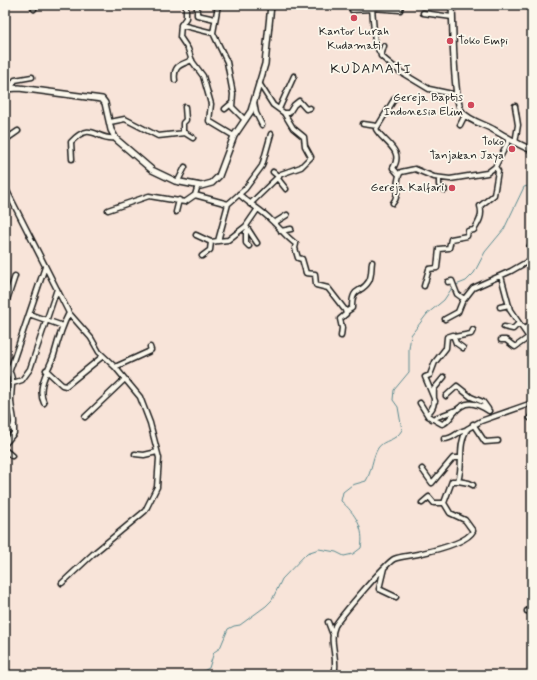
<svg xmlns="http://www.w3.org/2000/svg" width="537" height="680" viewBox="0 0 537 680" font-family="Mynerve,sans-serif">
<rect width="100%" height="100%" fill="#f8e4d9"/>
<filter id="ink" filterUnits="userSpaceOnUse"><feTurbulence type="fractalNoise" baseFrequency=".025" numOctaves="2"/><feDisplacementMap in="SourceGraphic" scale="8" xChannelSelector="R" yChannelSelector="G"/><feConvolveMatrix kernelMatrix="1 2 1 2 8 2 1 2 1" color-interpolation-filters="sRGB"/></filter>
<g filter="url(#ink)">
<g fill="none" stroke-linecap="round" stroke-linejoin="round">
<path stroke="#5a8b90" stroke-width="1" d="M 456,285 L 466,281 L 474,273 L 485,252 L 504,229 L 524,187 L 528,186 L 532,187
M 121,675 C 131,667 147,673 158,675
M 196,675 L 209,668 L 214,652 L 220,648 L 228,629 L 234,626 L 240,625 L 266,606 L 272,600 L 282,579 L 307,553 L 319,549 L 336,552 L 344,556 L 353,554 L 361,548 C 365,529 355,513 341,501 L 343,492 L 352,485 L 366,481 C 372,471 372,458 378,448 C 384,439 395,442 402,430 L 398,407 L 393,400 L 394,390 L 409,372 L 409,349 L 411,335 L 427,314 L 444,300 L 452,288"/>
<g stroke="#1c1c1c" stroke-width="7">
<path id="minor" d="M 32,5 L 34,9
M 186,5 L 186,18 L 181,25 L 213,33
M 197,5 L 197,15 L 215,19
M 218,5 L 213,33 L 227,62 L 233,94 L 232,107 L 245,120
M 401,5 L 400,10 L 372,8 L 375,43 L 382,57 L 399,71 L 429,89 L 457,95
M 474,5 L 474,6
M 352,10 L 372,9
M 423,13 L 452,17
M 181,25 L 180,37 L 188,49 L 192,61 L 203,76 L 211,104 L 209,121 L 234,136
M 381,56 L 384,46
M 175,80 C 173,65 181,65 192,60
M 11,88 L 15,80 L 32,77
M 395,98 L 376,129 C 383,142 405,150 393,168 L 399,175
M 254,102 L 256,113 L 262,125
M 515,106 L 518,125 L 515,143
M 225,109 L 232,103
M 279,109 L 294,76
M 284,113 L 289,113 L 294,105 L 299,101 L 306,109 L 310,108
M 110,122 L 125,119 L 158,136 L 185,133 L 193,138
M 363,124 L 377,126
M 460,125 L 465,115
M 183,133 L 183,123 L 186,120 L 185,107
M 5,140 L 18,131
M 72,159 L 71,142 C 91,120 97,141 115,138
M 273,172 L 279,177
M 439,178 L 439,185 L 445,190
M 278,179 L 286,189
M 178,181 L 185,167
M 198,185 L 195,195 L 228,204 L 245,189 L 262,166 L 271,134
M 5,187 L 69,313 L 91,338 L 99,352 L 115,367 L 140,397 L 150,423 L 159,458 L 157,487 L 145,511 L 93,554 L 62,583
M 239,194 C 249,204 262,210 271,220 C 280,228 286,237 296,244 L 295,248 L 298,258 L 302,259 L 306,273 L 315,274 L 316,285 L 328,288 L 345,310 L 346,314 L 340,319 L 342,328 L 341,336
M 393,203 C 401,194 394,180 401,172 L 415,169 L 434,177 L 450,179 L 487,173 L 495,167 L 509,140
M 250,204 L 281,174 L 301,167 L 311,157 L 305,146 L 304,137 L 293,128 L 284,113 L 273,105 L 259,83
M 108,210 L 149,196 L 185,202 L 195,195
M 257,210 L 246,226 L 257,243
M 176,212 L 179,200
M 274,223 L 287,215
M 248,230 L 246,232 L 246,243 L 249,246
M 281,231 L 291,229
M 196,235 L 211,242 L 218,241 L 228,204
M 218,241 L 228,240 L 246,226
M 530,246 L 532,244
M 202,256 L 210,250 L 211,242
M 501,276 L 510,310 L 519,323 L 513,329 L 504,327
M 448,282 L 452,281 L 457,294 L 464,299
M 424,286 L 429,269 L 437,268 L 439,249 L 449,248 L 451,239 L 467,236 L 468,231 L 474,230 C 479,222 483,215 480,206 L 494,195 L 498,171 L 495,167
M 5,306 L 15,276
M 500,307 L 509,305
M 346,312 L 352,308 C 352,285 361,295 369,281 C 372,275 371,268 372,262
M 29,314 L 63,326
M 445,319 L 458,312 L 462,302 L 473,288 L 511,271 L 532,259
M 519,323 L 528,336 L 532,338
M 524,329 L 532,324
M 454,337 L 471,334 L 473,330
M 501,340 L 506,340 L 515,347 L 529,337
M 5,366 C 16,376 11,387 11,400 C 11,408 14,415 14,423 L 13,427 L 5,432
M 115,367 L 148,352 L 151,350 L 150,347
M 10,370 L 45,267
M 46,370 L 62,385 L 66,386 L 103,356
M 13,383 L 22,380 L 30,369 L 57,289
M 446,396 L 457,386 L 471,397 L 483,402 L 488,409
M 435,401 L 425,377 L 430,375 L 435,362 L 446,348 L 447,337 L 453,335 L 456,343 L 463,348
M 44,403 C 36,387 49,369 54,355 C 58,340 62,326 69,313
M 420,403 L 428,416 L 442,424 C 447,423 450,418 453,414 C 465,399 475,402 489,411
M 427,414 C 437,406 433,400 434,389 L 444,377
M 85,417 L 125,379
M 530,418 L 532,415
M 432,419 L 456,410
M 473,424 L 485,442 L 498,441
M 444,439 C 454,439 458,430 467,430
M 5,444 L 14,433 L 14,425
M 5,450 L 12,456
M 135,454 L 144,455 L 157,452
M 422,469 L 432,483 L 453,458 L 460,458
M 458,481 L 469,483 L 473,485
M 422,503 L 429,497 L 434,503 L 444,503
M 384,568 L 379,589 L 396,597
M 527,611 L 532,612
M 328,622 L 333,635
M 334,675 C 339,659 328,641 335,626 C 340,617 386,563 394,559 C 401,556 410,556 418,554 C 432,551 467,543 473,531 L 465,520 L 450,513 L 444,503 L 452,481 L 458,481 C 464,464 457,446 467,429 L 481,421 L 532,403"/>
</g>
<g stroke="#1c1c1c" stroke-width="8">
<path id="tertiary" d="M 452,5 C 453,23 453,101 462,112 C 469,121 484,124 494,130 C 507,137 518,145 532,150
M 5,89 L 19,88 L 102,99 L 105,103 L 111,130 L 116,139 L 152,170 L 175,181 L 201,186 L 212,183 L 219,176 L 234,136 L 251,111 L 265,64 L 271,5"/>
</g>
<use href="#minor" stroke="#fbf7ec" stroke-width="4"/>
<use href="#tertiary" stroke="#fbf7ec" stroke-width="5"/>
</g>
</g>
<g fill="#d1495b" stroke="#fbf7ec" stroke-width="1.5">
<circle cx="354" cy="18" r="4"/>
<circle cx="450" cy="41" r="4"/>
<circle cx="471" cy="105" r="4"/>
<circle cx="512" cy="149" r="4"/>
<circle cx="452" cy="188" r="4"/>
</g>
<g text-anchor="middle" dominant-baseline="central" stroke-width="3.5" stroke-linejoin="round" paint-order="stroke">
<g font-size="12" fill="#1c1c1c" stroke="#fbf7ec" text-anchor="end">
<text x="354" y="32" text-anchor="middle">Kantor Lurah<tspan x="354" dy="14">Kudamati</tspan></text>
<text x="458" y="41" text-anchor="start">Toko Empi</text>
<text x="463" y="98">Gereja Baptis<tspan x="463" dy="14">Indonesia Elim</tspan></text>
<text x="504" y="142">Toko<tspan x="504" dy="14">Tanjakan Jaya</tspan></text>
<text x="444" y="188">Gereja Kalfari</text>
</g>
<g font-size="14" letter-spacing="1" fill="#1c1c1c" stroke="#fbf7ec">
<text x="371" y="69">KUDAMATI</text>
</g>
</g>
<rect width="537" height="680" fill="none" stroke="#fbf7ec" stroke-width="20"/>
<rect x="10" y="10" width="517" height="660" fill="none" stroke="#1c1c1c" stroke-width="1.5" filter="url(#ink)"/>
</svg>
